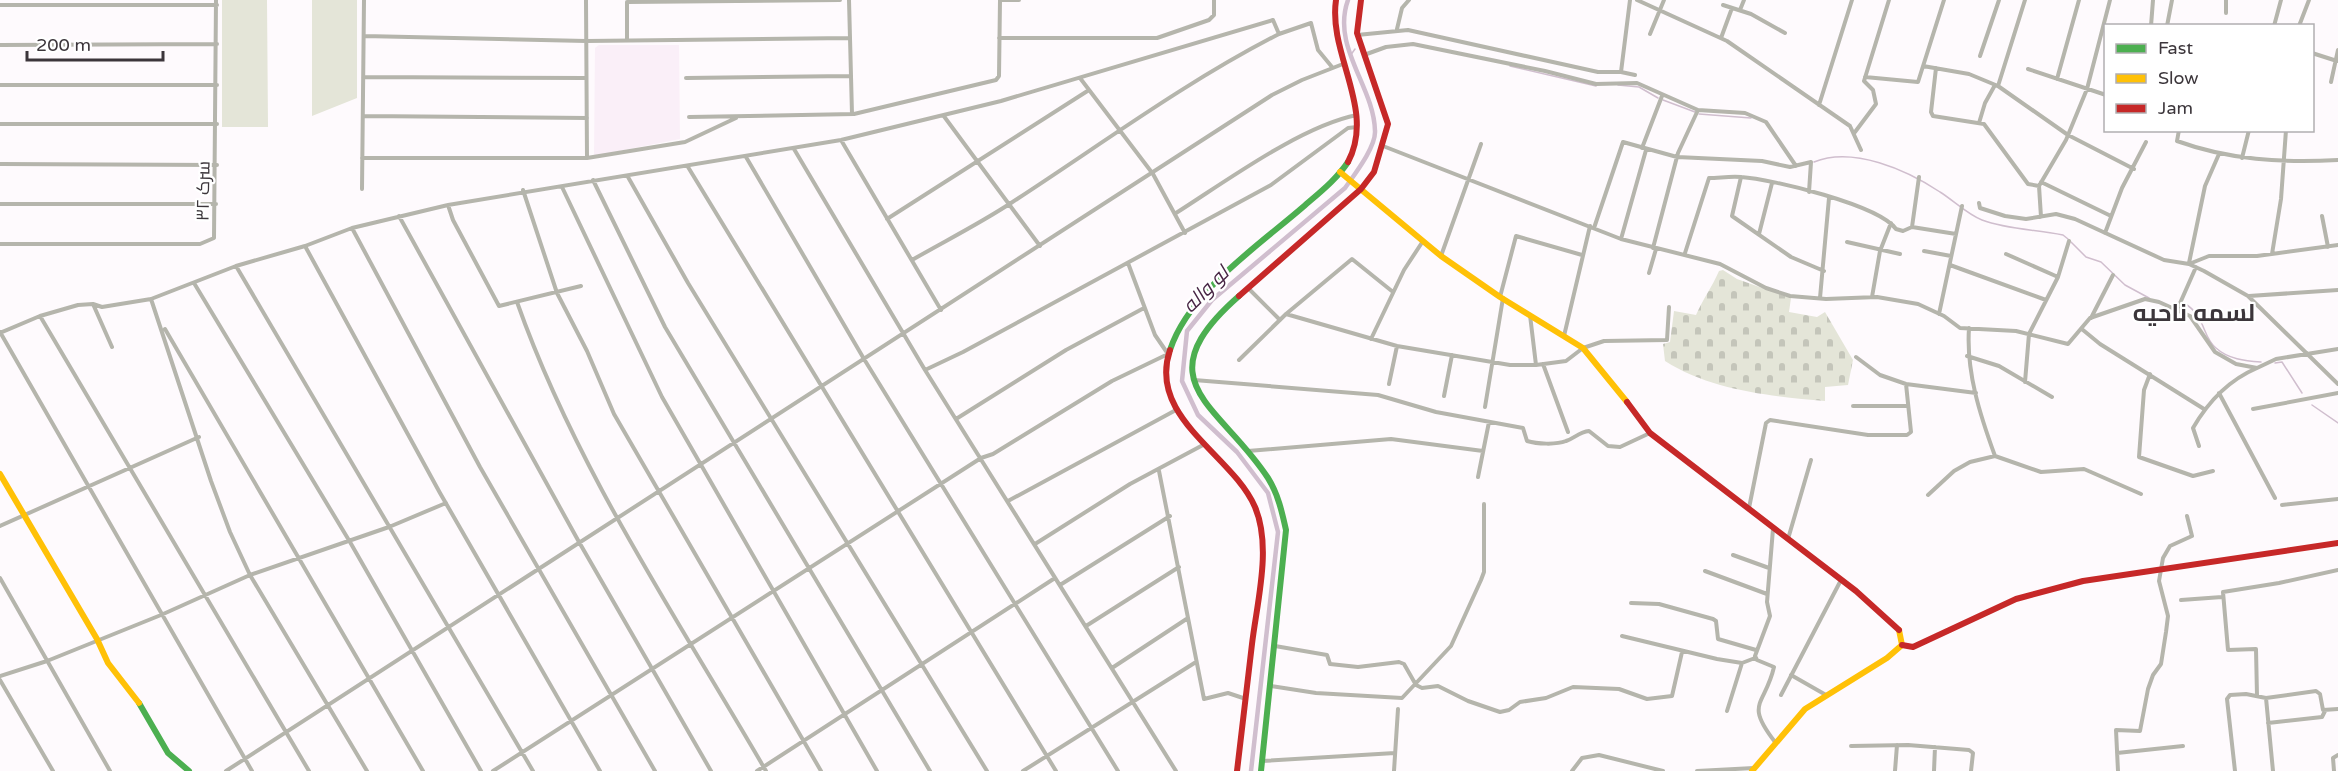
<svg xmlns="http://www.w3.org/2000/svg" width="2338" height="771" viewBox="0 0 2338 771" font-family="'Varela Round',Cairo,sans-serif">
<defs>
<pattern id="cemetery-stones" width="16" height="16" patternUnits="userSpaceOnUse" patternTransform="scale(1.5)"><rect width="16" height="16" fill="#e4e5d8"/><path d="M2 7V4a2 2 0 0 1 4 0v3zM10 15v-3a2 2 0 0 1 4 0v3z" fill="#c4c5ba"/></pattern>
</defs>
<rect width="100%" height="100%" fill="#fefafd"/>
<path fill="#faeff8" d="M 599,45 L 679,45 L 680,139 L 594,156 L 595,48 Z"/>
<path fill="url(#cemetery-stones)" d="M 1723,270 L 1737,279 L 1791,298 L 1789,312 L 1817,317 L 1825,312 L 1853,360 L 1848,385 L 1825,387 L 1825,401 C 1771,396 1712,391 1665,361 L 1663,344 L 1670,342 L 1674,311 L 1696,315 C 1703,299 1712,287 1719,271 Z"/>
<path fill="#e4e5d8" d="M 222,0 L 267,0 L 268,127 L 222,127 Z
M 312,0 L 357,0 L 357,98 L 312,116 Z"/>
<g fill="none" stroke-linecap="round" stroke-linejoin="round">
<path stroke="#d0bece" stroke-width="1.5" d="M 1350,56 L 1355,49
M 1510,66 L 1596,86
M 1618,85 L 1639,87 L 1658,98
M 1663,100 L 1695,112
M 1699,114 L 1751,118
M 1814,162 C 1853,146 1907,170 1940,192 C 1953,200 1968,215 1982,220 C 2009,230 2035,229 2063,235 L 2068,239
M 2071,242 L 2086,257 L 2101,262 L 2125,285 L 2149,298
M 2184,303 C 2206,316 2202,337 2216,348 C 2228,359 2245,361 2261,362
M 2275,363 L 2282,362 L 2302,393
M 2312,405 L 2338,423"/>
<path stroke="#d0bece" stroke-width="4.5" d="M 1251,771 L 1278,532 L 1268,493 L 1237,452 L 1198,415 L 1182,381 L 1187,331 L 1212,300 L 1345,188 C 1354,175 1376,147 1375,131 C 1374,86 1331,47 1348,0"/>
<path stroke="#b5b5ac" stroke-width="4" d="M 586,0 L 587,158
M 849,0 L 852,114
M 1000,0 L 1019,0
M 1637,0 L 1727,41 L 1850,126 L 1861,150
M 2025,0 L 1998,86 L 2068,135 L 2134,169
M 627,2 L 840,0
M 0,5 L 217,5
M 1723,5 L 1751,14 L 1785,33
M 1740,10 L 1744,0
M 2226,13 L 2226,0
M 2151,26 L 2153,0
M 2167,26 L 2172,0
M 2274,26 L 2281,0
M 2299,26 L 2309,0
M 1397,29 L 1402,8 L 1409,0
M 1650,34 L 1664,0
M 1357,35 L 1408,30 L 1598,72 L 1621,72 L 1635,75
M 364,36 L 586,41 L 850,38
M 999,38 L 1157,38 L 1209,20 L 1214,15 L 1214,0
M 1721,38 L 1732,8
M 627,40 L 627,2
M 0,45 L 217,44
M 2312,53 L 2337,61
M 1364,55 L 1386,47 L 1413,44 L 1545,71 L 1596,84 L 1637,83 L 1698,110 L 1745,113 L 1766,122 L 1796,166
M 1980,56 L 1999,0
M 1923,66 L 1969,74 L 1998,86
M 1936,68 L 1931,112 L 1933,116 L 1984,124 L 2028,184 L 2039,186
M 2028,69 L 2106,95
M 1621,72 L 1630,0
M 363,77 L 586,78
M 1865,77 L 1918,82 L 1944,0
M 686,78 L 850,76
M 1080,78 L 1153,174 L 1185,233
M 2057,79 L 2079,0
M 2331,82 L 2338,50
M 0,85 L 217,85
M 1819,105 L 1852,0
M 943,115 L 1040,246
M 363,116 L 587,118
M 689,117 L 854,114 L 996,80 L 999,76 L 1000,0
M 1979,123 L 1985,103 L 1995,85
M 0,124 L 217,124
M 2179,130 L 2177,141 C 2229,160 2282,163 2338,160
M 1855,132 L 1876,104 L 1873,90 L 1864,81 L 1889,0
M 841,140 L 941,310
M 1383,146 L 1621,239 L 1720,264 L 1766,288 L 1790,296 L 1826,299 L 1877,297 L 1918,304 L 1944,316 L 1960,328 L 2016,331 L 2068,344 L 2090,318 L 2145,299 L 2159,302 L 2190,316 L 2215,352 L 2236,364 L 2257,368 L 2276,359 L 2338,349
M 1642,148 L 1662,96
M 794,149 L 925,370 L 1176,771
M 746,157 L 864,359 L 1118,771
M 362,158 L 587,158 L 685,142 L 736,118
M 2242,158 L 2249,130
M 0,164 L 217,165
M 688,167 L 1056,771
M 628,177 L 688,283 L 987,771
M 1741,177 L 1732,216 L 1791,257 L 1824,271
M 593,180 L 665,327 L 930,771
M 2041,182 L 2111,216
M 562,187 L 662,397 L 877,771
M 362,189 L 364,0
M 523,190 L 557,293 L 587,351 L 614,414 L 821,771
M 1979,203 L 1980,208 L 2005,216 L 2026,219 L 2056,214 L 2075,219 L 2164,260 L 2189,264 L 2204,271 L 2248,296 L 2338,384
M 0,204 L 216,204
M 448,205 L 453,220 L 499,306 L 581,286
M 1176,213 C 1225,182 1301,126 1357,115
M 399,216 L 579,542 L 711,771
M 2322,216 L 2328,247
M 2041,217 L 2039,186 L 2066,140 L 2087,89 L 2110,0
M 887,219 L 1089,90
M 1912,227 L 1919,177
M 352,228 L 480,467 L 655,771
M 1594,228 L 1623,142 L 1677,157 L 1762,161 L 1790,167 L 1811,162 L 1809,192
M 2105,233 L 2122,188 L 2146,142
M 1759,234 L 1772,183
M 1621,239 L 1646,150
M 1847,242 L 1900,254
M 0,244 L 200,244 L 214,238 L 216,0
M 305,246 L 440,493 L 600,771
M 1653,248 L 1678,153 L 1698,110
M 1924,251 L 1951,256
M 1685,253 L 1709,178 C 1719,178 1730,176 1741,177 C 1772,179 1879,205 1896,229 L 1903,231 L 1912,227 L 1956,234
M 2006,254 L 2058,277
M 2272,254 L 2281,199 L 2286,130
M 1441,256 L 1481,144
M 912,260 C 945,241 979,224 1011,203 C 1099,146 1185,82 1279,34
M 2189,263 L 2205,186 L 2219,154
M 2189,264 L 2209,256 L 2257,256 L 2338,245
M 1950,265 L 2046,300
M 1649,273 L 1656,249
M 194,283 L 350,542 L 481,771
M 1248,288 L 1280,320
M 2249,296 L 2338,290
M 1500,297 L 1516,236 L 1582,255
M 1872,297 L 1880,251 L 1891,223
M 1820,298 L 1829,198
M 151,299 L 211,481 L 230,532 L 250,575 L 367,771
M 517,302 C 576,469 678,619 766,771
M 93,304 L 112,347
M 2177,310 L 2196,267
M 1286,314 L 1397,346 L 1510,365 L 1536,365 L 1566,361 L 1583,348 L 1604,341 L 1667,340 L 1669,307
M 1939,314 L 1962,206
M 1530,315 L 1536,365
M 40,316 L 309,771
M 2091,318 L 2113,275
M 1969,328 C 1966,372 1980,415 1995,456 L 2041,472 L 2084,469 L 2141,494
M 165,329 L 423,771
M 2083,330 L 2100,344 L 2204,409
M 0,332 L 252,771
M 0,333 L 40,316 L 78,305 L 93,304 L 102,307 L 151,299 L 236,266
M 1564,336 L 1590,226
M 1371,339 L 1404,270 L 1423,241
M 1967,356 L 1999,366 L 2052,397
M 1856,357 L 1880,375 L 1906,384 L 1976,393
M 1239,360 L 1286,314 L 1352,259 L 1393,292
M 1543,364 L 1568,432
M 925,370 L 963,352 L 1271,185 L 1348,128 L 1357,127
M 2150,374 L 2144,390 L 2139,457 L 2193,476 L 2213,471
M 1194,380 L 1378,395 L 1436,412 L 1523,428 L 1527,441 C 1537,444 1556,445 1566,441 C 1575,438 1579,432 1589,431 L 1608,446 L 1620,447 L 1650,433
M 2025,382 L 2029,334 L 2058,277 L 2069,241
M 1389,384 L 1397,346
M 2219,393 L 2275,498
M 1444,396 L 1452,355
M 1853,406 L 1908,406
M 1485,407 L 1503,298
M 2253,409 L 2338,393
M 956,419 L 1066,350 L 1144,308
M 2199,446 L 2193,428 C 2208,402 2229,380 2257,368
M 1248,451 L 1391,439 L 1483,451
M 1159,471 L 1204,699 L 1228,693 L 1246,699
M 1478,477 L 1489,422
M 1928,495 L 1954,471 L 1970,462 L 1995,456
M 1008,501 L 1176,410
M 2282,505 L 2338,499
M 1749,508 L 1766,423 L 1770,420 L 1868,435 L 1907,435 L 1911,432 L 1906,384
M 0,526 L 199,437
M 1773,529 L 1767,602 L 1770,616 L 1755,656 L 1757,660 L 1774,667 C 1765,706 1744,702 1775,742
M 1788,539 L 1811,460
M 1035,544 L 1130,484 L 1203,445
M 1733,555 L 1769,568
M 1705,571 L 1767,594
M 0,578 L 110,771
M 1060,585 L 1170,516
M 2181,600 L 2222,597
M 1631,603 L 1659,604 L 1713,619 L 1716,621 L 1718,639 L 1756,650
M 1086,626 L 1179,567
M 1622,636 L 1717,659 L 1742,663 L 1755,658
M 1275,646 L 1327,655 L 1330,664 L 1358,667 L 1399,662 L 1404,664 L 1416,685 L 1422,688 L 1438,686 L 1468,701 L 1500,712 L 1509,710 L 1520,702 L 1546,698 L 1573,687 L 1619,689 L 1647,699 L 1672,696 L 1682,652
M 1112,668 L 1188,618
M 1791,675 L 1826,695
M 0,676 L 47,661 L 161,615 L 250,575 L 389,527 L 446,503
M 0,680 L 53,771
M 1271,686 L 1316,693 L 1402,698 L 1451,646 L 1481,580 L 1484,572 L 1484,504
M 1781,695 L 1841,580
M 2257,696 L 2256,649 L 2228,650 L 2223,592 L 2279,583 L 2338,570
M 2266,698 L 2273,771
M 1727,711 L 1742,663
M 2268,723 L 2322,717 L 2325,711
M 1851,746 L 1908,745 L 1969,750 L 1973,753 L 1971,771
M 2117,753 L 2183,746
M 1262,761 L 1395,753
M 226,771 L 1272,95 L 1302,80 L 1343,64
M 493,771 L 981,458 L 993,454 L 1112,381 L 1168,354 L 1155,335 L 1128,263
M 533,771 L 236,266 L 305,246 L 352,228 L 448,205 L 841,140 L 1001,101 L 1273,20 L 1279,34 L 1311,23 L 1318,50 L 1332,67
M 757,771 L 1055,578
M 1023,771 L 1196,662
M 1394,771 L 1398,709
M 1572,771 L 1582,758 L 1599,755 L 1663,771
M 1697,771 L 1754,768
M 1895,771 L 1897,745
M 1934,771 L 1935,747
M 2118,771 L 2116,730 L 2140,731 L 2148,689 L 2153,675 L 2161,664 L 2166,632 L 2168,616 L 2159,581 L 2163,558 L 2170,546 L 2192,536 L 2187,516
M 2235,771 L 2227,699 L 2230,695 L 2246,694 L 2266,698 L 2316,691 L 2320,694 L 2323,710 L 2338,709
M 2334,771 L 2333,758 L 2338,755"/>
<path stroke="#4caf50" stroke-width="6" d="M 1239,296 C 1141,382 1220,404 1268,478 C 1278,494 1282,512 1286,530 L 1261,771
M 1170,350 C 1189,292 1258,246 1303,207 C 1319,193 1336,180 1348,162
M 139,703 L 168,753 L 189,771"/>
<path stroke="#ffc107" stroke-width="6" d="M 1340,172 L 1441,256 L 1500,297 L 1583,348 L 1627,402
M 0,474 L 97,639 L 108,663 L 139,703
M 1752,771 L 1805,709 L 1887,658 L 1902,645 L 1899,630"/>
<path stroke="#c62828" stroke-width="6" d="M 1336,0 C 1328,55 1376,109 1348,162
M 1239,296 L 1361,189 L 1374,172 L 1388,124 L 1357,33 L 1361,0
M 1170,350 C 1147,418 1232,454 1255,507 C 1272,547 1257,602 1252,644 C 1247,686 1242,729 1237,771
M 1627,402 L 1650,433 L 1856,591 L 1899,630
M 1902,645 L 1913,647 L 2016,599 L 2083,581 L 2338,543"/>
</g>
<g text-anchor="middle" dominant-baseline="central" stroke-width="4.5" stroke-linejoin="round" paint-order="stroke">
<g font-size="18" fill="#3c363b" stroke="#fff">
<text transform="translate(203 191) rotate(-89)">سرک ۳۲</text>
</g>
<g font-size="20" font-style="italic" fill="#482645" stroke="#fff">
<text transform="translate(1206 290) rotate(-45)">لو واله</text>
</g>
<g font-size="24" font-weight="bold" fill="#3c363b" stroke="#fff">
<text x="2194" y="313">لسمه ناحیه</text>
</g>
</g>
<rect x="2104" y="24" width="210" height="108" fill="#ffffff" stroke="#b1afb1" stroke-width="1.5"/>
<rect x="2116" y="44" width="30" height="9" fill="#4caf50" stroke="#b1afb1" stroke-width="1.5"/>
<text x="2158" y="54" font-size="18" fill="#3c363b">Fast</text>
<rect x="2116" y="74" width="30" height="9" fill="#ffc107" stroke="#b1afb1" stroke-width="1.5"/>
<text x="2158" y="84" font-size="18" fill="#3c363b">Slow</text>
<rect x="2116" y="104" width="30" height="9" fill="#c62828" stroke="#b1afb1" stroke-width="1.5"/>
<text x="2158" y="114" font-size="18" fill="#3c363b">Jam</text>
<path d="M27 51v9h136v-9" fill="none" stroke="#3c363b" stroke-width="3"/>
<text x="36" y="51" font-size="18" fill="#3c363b" stroke="#ffffff" stroke-width="4.5" paint-order="stroke">200 m</text>
</svg>
